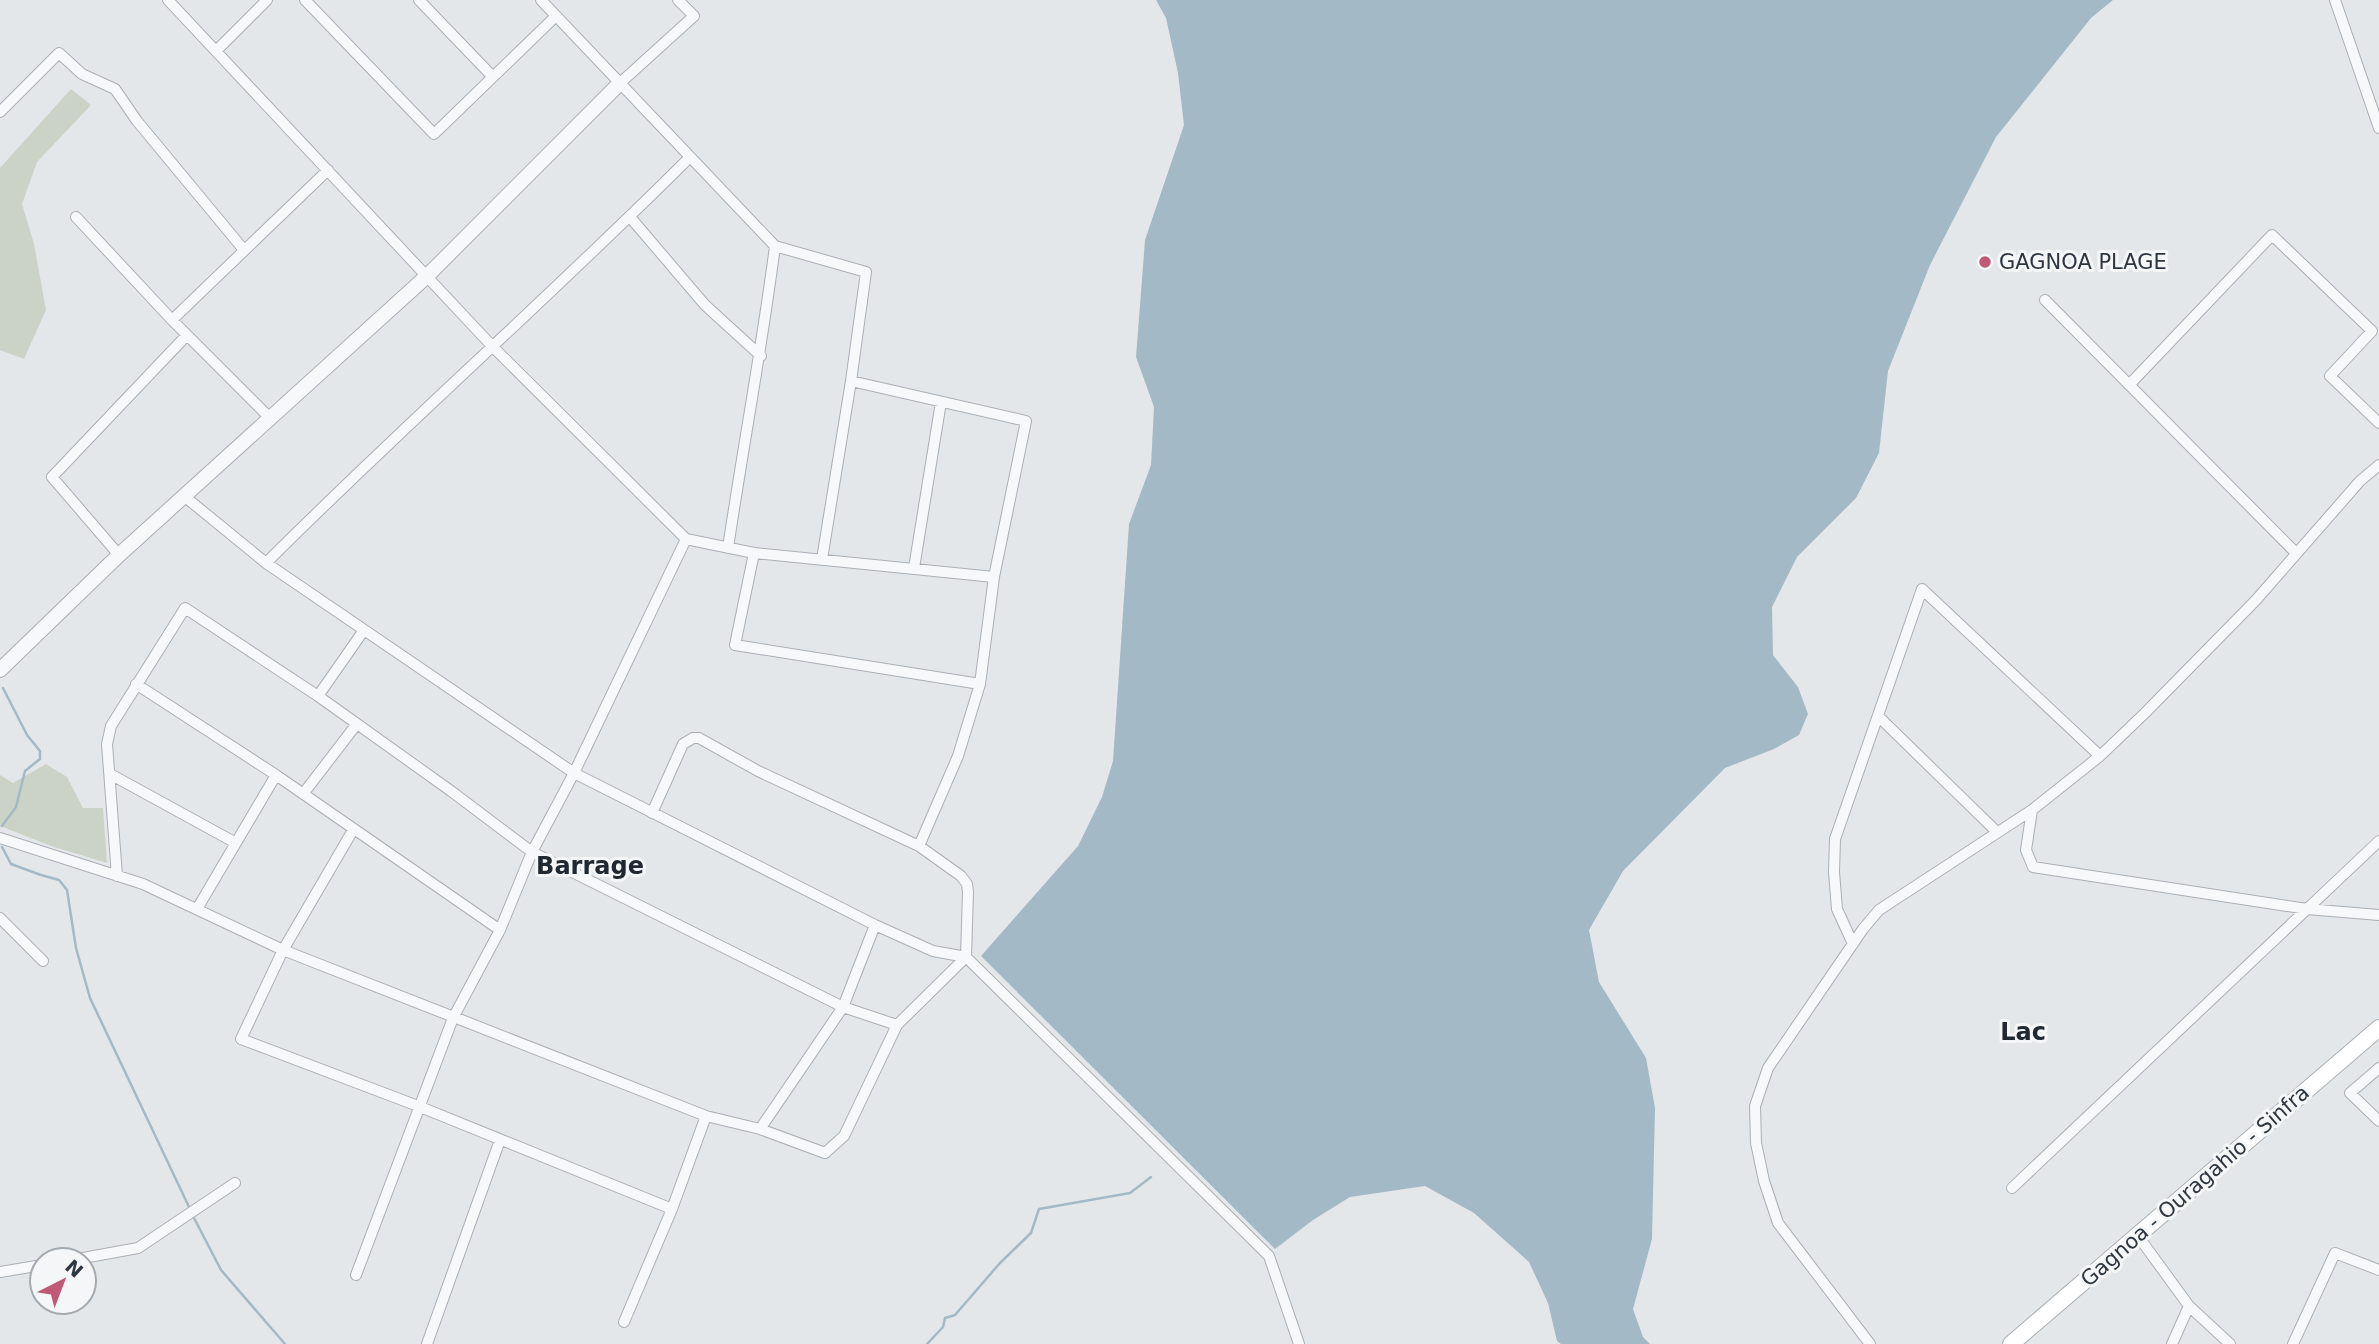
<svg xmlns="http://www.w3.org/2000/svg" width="2379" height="1344" viewBox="0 0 2379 1344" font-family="'DejaVu Sans',sans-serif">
<rect width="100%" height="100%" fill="#e4e7ea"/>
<path fill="#cbd3c6" d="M 71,89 L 91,105 L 37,162 L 22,204 L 34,244 L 46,310 L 24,359 L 0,350 L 0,168 Z
M 46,764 L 67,777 L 83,808 L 103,808 L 107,863 L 51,846 L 0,826 L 0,775 L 13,783 Z"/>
<path fill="#a4b9c6" d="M 1156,0 L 2113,0 L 2091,18 L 1996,137 L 1930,265 L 1888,371 L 1879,453 L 1856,498 L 1797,557 L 1772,607 L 1773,655 L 1798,687 L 1808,714 L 1799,735 L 1774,749 L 1725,768 L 1623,871 L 1589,930 L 1599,982 L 1646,1058 L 1655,1108 L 1652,1239 L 1633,1309 L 1643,1337 L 1650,1344 L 1561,1344 L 1557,1341 L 1548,1303 L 1529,1262 L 1474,1213 L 1425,1186 L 1350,1197 L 1313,1220 L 1275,1249 L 981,956 L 1078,846 L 1102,797 L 1113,761 L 1129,524 L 1151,465 L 1154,407 L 1136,357 L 1145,240 L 1184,125 L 1178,73 L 1166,18 Z"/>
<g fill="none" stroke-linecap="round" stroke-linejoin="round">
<path stroke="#a4b9c6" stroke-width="2.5" d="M 2,826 L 16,807 L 25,771 L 40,759 L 40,751 L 27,735 L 3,688
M 2,847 L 11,864 L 41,875 L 59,880 L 67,890 L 76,948 L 90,998 L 190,1209
M 193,1216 L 221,1270 L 285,1344
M 927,1344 L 943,1327 L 945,1318 L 955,1315 L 1000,1263 L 1031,1233 L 1039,1209 L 1130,1193 L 1151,1177"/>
<g stroke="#aaafb4" stroke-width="12">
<path id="minor" d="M 168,0 L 492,346 L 686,539 L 754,553 L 994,577
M 305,0 L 434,134 L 556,16
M 419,0 L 492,76
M 541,0 L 775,246 L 866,272 L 851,381 L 822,559
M 2335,0 L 2379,128
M 216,51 L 267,0
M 619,84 L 694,16 L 678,0
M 0,112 L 59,53 L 82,74 L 115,89 L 137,121 L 244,250
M 76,217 L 172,320 L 269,417
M 630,217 L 705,305 L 761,356
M 2045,300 L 2296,553
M 172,320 L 328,170
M 2129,385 L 2272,235 L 2372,331 L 2330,376 L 2379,423
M 184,496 L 266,563 L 574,773 L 875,925 L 933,951 L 966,957 L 968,892 L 967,884 L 961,876 L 919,846 L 758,771 L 699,738 L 693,738 L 683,744 L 652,813
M 728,548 C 743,447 762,347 775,246
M 754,553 L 735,645 L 980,684 L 994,577 L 1026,421 L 851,381
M 119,555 L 52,477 L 187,335
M 266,563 C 404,425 551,296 689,158
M 914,568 L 941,402
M 136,684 L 276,775 L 500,930
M 318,696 L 364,630
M 1878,716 L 1997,832
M 110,774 L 236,843
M 303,794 L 356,725
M 2032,810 L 2026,850 L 2033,867 L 2307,909 L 2379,915
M 353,830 L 283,950 L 241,1039 L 418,1106 L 672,1209
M 0,838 L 143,884 L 283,950 L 706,1116 L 760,1129 L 825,1153 L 844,1136 L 897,1025
M 919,846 L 958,756 L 980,684
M 117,876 L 107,744 L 111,726 L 185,608 L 318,696 L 451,791 L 532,852 L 843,1007 L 897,1025 L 966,957 L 1269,1256 L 1299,1344
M 197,909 L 276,775
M 0,918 L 43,961
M 1853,944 L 1837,909 L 1834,872 L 1835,839 L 1922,589 L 2100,756
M 2379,1068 L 2350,1093 L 2379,1121
M 760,1129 L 843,1007 L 875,925
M 2012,1188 L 2379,841
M 2138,1236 L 2189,1306 L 2230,1344
M 72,1260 L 138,1248 L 235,1183
M 0,1272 L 42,1265
M 356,1275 L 453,1018 L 500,930 L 532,852 L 574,773 L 686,539
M 624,1322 L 672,1209 L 706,1116
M 427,1344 L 500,1140
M 1870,1344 L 1778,1223 L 1764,1181 L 1756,1143 L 1755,1106 L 1768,1068 L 1863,929 L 1879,910 L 2032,810 L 2100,756 L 2145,713 L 2256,600 L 2360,481 L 2379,465
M 2172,1344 L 2189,1306
M 2293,1344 L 2335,1253 L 2379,1270"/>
</g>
<g stroke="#aaafb4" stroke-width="16">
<path id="tertiary" d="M 0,670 L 119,555 L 427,276 L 619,84"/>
</g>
<g stroke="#aaafb4" stroke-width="18">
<path id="secondary" d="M 2011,1344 L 2379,1028"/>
</g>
<use href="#minor" stroke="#f7f8f9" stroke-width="10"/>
<use href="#tertiary" stroke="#f7f8f9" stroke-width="14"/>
<use href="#secondary" stroke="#fff" stroke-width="16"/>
</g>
<circle fill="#c05976" stroke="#f4f6f8" stroke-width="2.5" cx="1985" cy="262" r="7"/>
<g text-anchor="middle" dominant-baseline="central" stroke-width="6" stroke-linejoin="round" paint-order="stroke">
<g font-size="21" fill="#2e3741" stroke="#f4f6f8" text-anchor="start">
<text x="1999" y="262">GAGNOA PLAGE</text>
</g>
<g font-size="21" fill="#2e3741" stroke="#f4f6f8">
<text transform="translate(2195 1186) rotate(-41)">Gagnoa - Ouragahio - Sinfra</text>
</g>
<g font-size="24" font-weight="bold" fill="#202832" stroke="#f4f6f8">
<text x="590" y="866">Barrage</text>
<text x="2023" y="1032">Lac</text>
</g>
</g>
<g transform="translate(63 1281) rotate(42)"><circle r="33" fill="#f4f6f8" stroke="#a5aaaf" stroke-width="2"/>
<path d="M0-5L12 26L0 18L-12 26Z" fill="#c05976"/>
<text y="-10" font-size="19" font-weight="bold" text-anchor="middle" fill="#2e3741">N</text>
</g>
</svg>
